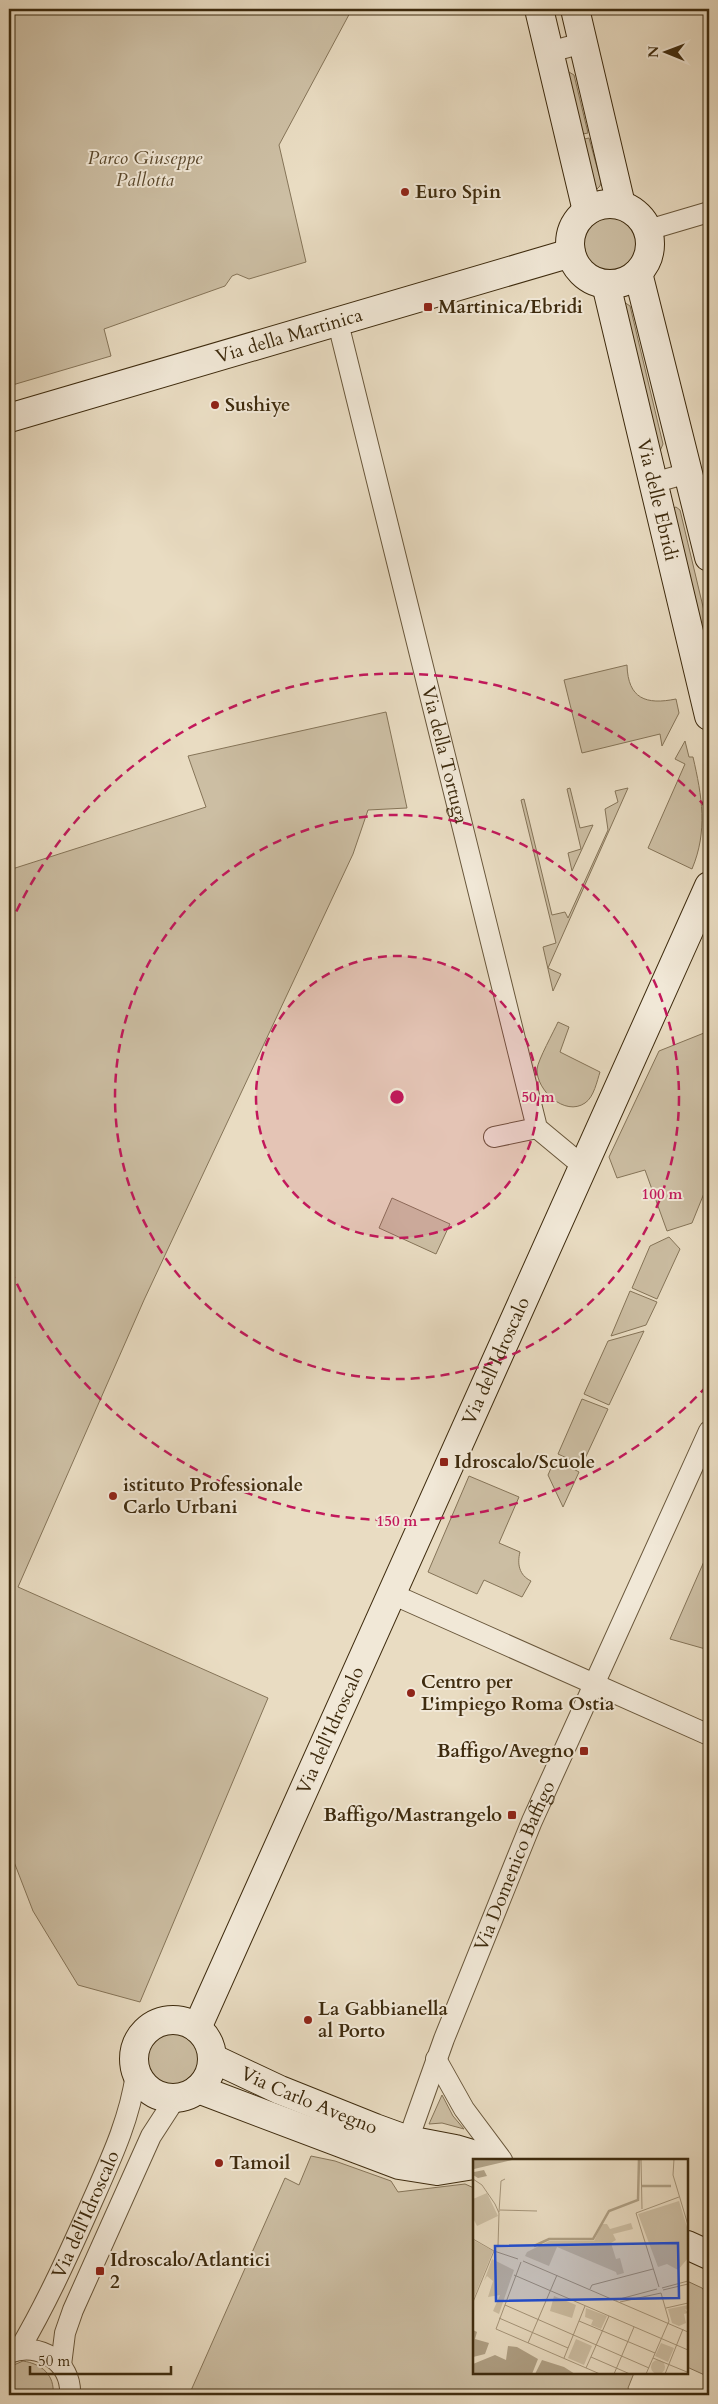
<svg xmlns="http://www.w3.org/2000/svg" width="718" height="2404" viewBox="0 0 718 2404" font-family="Cardo,serif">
<rect width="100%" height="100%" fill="#e9dcc2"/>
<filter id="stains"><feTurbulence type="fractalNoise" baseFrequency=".004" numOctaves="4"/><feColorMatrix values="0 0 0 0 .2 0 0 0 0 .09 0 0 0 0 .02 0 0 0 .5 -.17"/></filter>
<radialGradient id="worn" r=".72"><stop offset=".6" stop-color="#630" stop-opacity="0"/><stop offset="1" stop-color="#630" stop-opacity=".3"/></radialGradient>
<path fill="#ccbea3" stroke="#857458" d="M 9,9 L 352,9 L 279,145 L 306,262 L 249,279 L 237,274 L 232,276 L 225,286 L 104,329 L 111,356 L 9,386 Z
M 569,72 L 574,75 L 588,133 L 578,135 L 566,73 Z
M 589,138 L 601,182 L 600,186 L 597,189 L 595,189 L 580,140 Z
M584 244a26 26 0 1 1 52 0a26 26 0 1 1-52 0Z
M 624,302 L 630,306 L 663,444 L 660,451 L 657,451 Z
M 676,507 L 680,510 L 709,632 L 709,654 L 706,654 L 673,508 Z
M 627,665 C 628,699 646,705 676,699 L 679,713 L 662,746 L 660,734 L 582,753 L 564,680 Z
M 386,712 L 407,808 L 368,810 L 353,854 L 144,1300 L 18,1587 L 268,1698 L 140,2002 L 78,1985 L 33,1911 L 9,1849 L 9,870 L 206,807 L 188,756 Z
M 685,741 L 689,757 L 693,757 C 702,796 708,831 692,869 L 648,848 L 685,764 L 675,759 Z
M 570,788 L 580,828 L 593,825 L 572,871 L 568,853 L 581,849 L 567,789 Z
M 628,788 L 548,968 L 561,974 L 553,991 L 543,947 L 556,943 L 521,800 L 524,799 L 552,915 L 565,912 L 568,918 L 608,830 L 605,809 L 618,802 L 615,791 Z
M 558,1022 L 569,1027 L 560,1052 L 600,1072 C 597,1081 594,1097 585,1103 C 565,1117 536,1090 537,1069 C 538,1060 554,1031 558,1022 Z
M 709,1031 L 709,1181 L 692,1223 L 667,1231 L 645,1170 L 617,1178 L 609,1157 L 659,1051 Z
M 392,1198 L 450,1224 L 436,1254 L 379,1228 Z
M 669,1237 L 680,1249 L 657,1299 L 632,1288 L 650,1246 Z
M 630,1291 L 657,1302 L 646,1325 L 611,1336 Z
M 644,1331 L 609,1405 L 584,1394 L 608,1341 Z
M 582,1399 L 608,1409 L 582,1465 L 558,1454 Z
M 555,1459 L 579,1472 L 563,1507 L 548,1475 Z
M 469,1476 L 519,1497 L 499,1543 L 520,1552 C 517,1564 519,1575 531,1581 L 522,1597 L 484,1580 L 477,1594 L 428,1572 Z
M 709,1550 L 709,1650 L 670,1639 Z
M146 2060a27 27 0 1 1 54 0a27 27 0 1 1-54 0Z
M 442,2095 L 453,2116 L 464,2129 L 442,2123 L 429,2124 Z
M 311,2156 L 335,2161 L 391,2181 L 398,2192 L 465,2184 L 474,2188 L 474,2373 L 634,2373 L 628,2388 L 631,2395 L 189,2395 L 285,2178 L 299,2185 Z
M 687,2281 L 702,2288 L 709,2296 L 709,2377 L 687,2367 Z
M 23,2361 C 42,2364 55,2375 53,2395 L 9,2395 L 9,2367 Z"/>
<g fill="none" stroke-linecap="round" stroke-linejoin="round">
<g stroke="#69573b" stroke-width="22">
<g id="street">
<path d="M 549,52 L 583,43"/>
<path d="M 648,230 L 709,212"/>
<path id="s1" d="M 338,323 L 537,1128 L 584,1167"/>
<path d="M 653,483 L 688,473"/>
<path d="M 494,1137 L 537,1128"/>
<path d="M 392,1594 L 709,1735"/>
<path d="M 436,2059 L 464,2109 L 502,2160"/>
<path id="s2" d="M 408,2140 L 444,2039 L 532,1821 L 709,1431"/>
<path id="s3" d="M 19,2350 C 45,2306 66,2260 87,2213 C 107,2167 129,2124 136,2074"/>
<path d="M 9,2353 C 39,2341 72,2362 70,2395"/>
<path d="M 61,2365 L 65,2333 L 73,2310 L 151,2136 L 175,2099"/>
</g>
</g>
<g stroke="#3e2b0e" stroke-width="30">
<g id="secondary">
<path d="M 539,9 L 587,211"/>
<path d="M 575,9 L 621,205"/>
<circle cx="610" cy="244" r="40"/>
<path d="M 638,273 L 709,557"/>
<path id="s4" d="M 606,284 L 709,716"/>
<path id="s5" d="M 9,418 L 571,253"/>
<circle cx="173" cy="2059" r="39"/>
<path id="s6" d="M 197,2028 L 709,886"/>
<path id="s7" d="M 212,2058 L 280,2090 L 375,2128 L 408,2140 L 455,2149 L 492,2160"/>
<path d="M 198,2089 L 399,2165 L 437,2171 L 474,2165"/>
<path d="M 687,2245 L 709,2255"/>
</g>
</g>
<use href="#street" stroke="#f1e8d7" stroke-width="20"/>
<use href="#secondary" stroke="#f1e8d7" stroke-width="28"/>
</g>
<circle cx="397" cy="1097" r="141" fill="#c2185b" fill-opacity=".12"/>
<g fill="none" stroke="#c2185b" stroke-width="2.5" stroke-dasharray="9 6">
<circle cx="397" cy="1097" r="141"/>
<circle cx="397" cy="1097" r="282"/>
<path d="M707 1386A424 424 0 0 1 10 1269M10 925A424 424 0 0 1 707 808"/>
</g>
<g fill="#8f2418" stroke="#f1e8d7" stroke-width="2">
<circle cx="405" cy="192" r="5"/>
<rect x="423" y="302" width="10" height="10" rx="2.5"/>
<circle cx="215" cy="405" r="5"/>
<rect x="439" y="1457" width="10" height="10" rx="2.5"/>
<circle cx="113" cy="1496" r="5"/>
<circle cx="411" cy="1693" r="5"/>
<rect x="579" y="1746" width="10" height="10" rx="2.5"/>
<rect x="507" y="1810" width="10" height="10" rx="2.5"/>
<circle cx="308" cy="2020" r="5"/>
<circle cx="219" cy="2163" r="5"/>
<rect x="95" y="2266" width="10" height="10" rx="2.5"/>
</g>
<g text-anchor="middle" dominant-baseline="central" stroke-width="4" stroke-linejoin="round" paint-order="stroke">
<g font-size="19" font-style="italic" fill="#5a482c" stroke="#f1e8d7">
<text x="145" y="158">Parco Giuseppe<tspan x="145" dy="22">Pallotta</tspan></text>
</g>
<g font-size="19" font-weight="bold" fill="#3e2b0e" stroke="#f1e8d7" text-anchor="start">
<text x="415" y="192">Euro Spin</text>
<text x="438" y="307">Martinica/Ebridi</text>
<text x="225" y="405">Sushiye</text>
<text x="454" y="1462">Idroscalo/Scuole</text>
<text x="123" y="1485">istituto Professionale<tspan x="123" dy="22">Carlo Urbani</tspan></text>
<text x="421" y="1682">Centro per<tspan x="421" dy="22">L'impiego Roma Ostia</tspan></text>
<text x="574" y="1751" text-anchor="end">Baffigo/Avegno</text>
<text x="502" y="1815" text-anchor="end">Baffigo/Mastrangelo</text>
<text x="318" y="2009">La Gabbianella<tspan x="318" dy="22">al Porto</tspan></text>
<text x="229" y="2163">Tamoil</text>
<text x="110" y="2260">Idroscalo/Atlantici<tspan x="110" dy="22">2</tspan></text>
</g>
<g font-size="19" fill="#3e2b0e" stroke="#f1e8d7">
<text stroke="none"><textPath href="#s5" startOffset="292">Via della Martinica</textPath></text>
<text stroke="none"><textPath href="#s4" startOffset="222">Via delle Ebridi</textPath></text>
<text stroke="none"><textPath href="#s1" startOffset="445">Via della Tortuga</textPath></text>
<text stroke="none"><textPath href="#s6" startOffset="731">Via dell'Idroscalo</textPath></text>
<text stroke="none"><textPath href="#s6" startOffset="326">Via dell'Idroscalo</textPath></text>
<text stroke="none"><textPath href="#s2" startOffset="294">Via Domenico Baffigo</textPath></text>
<text stroke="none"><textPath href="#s7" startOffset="106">Via Carlo Avegno</textPath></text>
<text stroke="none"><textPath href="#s3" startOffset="151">Via dell'Idroscalo</textPath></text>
</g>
</g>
<g transform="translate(473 2159)">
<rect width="215" height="215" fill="#e9dcc2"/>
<path d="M 14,34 L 25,57 L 4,67 L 0,59 L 0,40 ZM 206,42 L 214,68 L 215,99 L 205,111 L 194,105 L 185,108 L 165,55 ZM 158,64 L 160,70 L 140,75 L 143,81 L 138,84 L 143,100 L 147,99 L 151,114 L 144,116 L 143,113 L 84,88 L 76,107 L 52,97 L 54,93 L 76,82 L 121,82 L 129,65 L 134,65 L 137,70 ZM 0,81 L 20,92 L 0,141 ZM 19,100 L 41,111 L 26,155 L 20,152 L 27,136 L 15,138 L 20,122 L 14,117 L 11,122 ZM 81,137 L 103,146 L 99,159 L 77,152 ZM 215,146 L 215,151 L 212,150 L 215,154 L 211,155 L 213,164 L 206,167 L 199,164 L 195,150 ZM 113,149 L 134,157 L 128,170 L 118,166 L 120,161 L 112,158 ZM 103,180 L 119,187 L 111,206 L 95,199 ZM 188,184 L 201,189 L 195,203 L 182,197 ZM178 208a7 7 0 1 1 14 0a7 7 0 1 1-14 0Z" fill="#ccbea3"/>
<path d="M 0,0 L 43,0 L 1,10 L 1,13 L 11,11 L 14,17 L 5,19 L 0,16 ZM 0,171 L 4,173 L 2,180 L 16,184 L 12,195 L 0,198 ZM 35,187 L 44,188 L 65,200 L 59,215 L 0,215 L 0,205 L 22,196 L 33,201 ZM 69,201 L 91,208 L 102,215 L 62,215 Z" fill="#afa085"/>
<path fill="none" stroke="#afa085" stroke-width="2.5" d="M 169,27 L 198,27M 61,87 L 76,80 L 120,80 L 136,52 L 165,41 L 166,0"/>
<path fill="none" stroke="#a5957a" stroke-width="1" d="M 168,0 L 169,50M 201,0 L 200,16 L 215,66M 0,20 L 9,26 L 22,45 L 26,54 L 25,87M 27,51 L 64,52M 26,53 L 28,22 L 32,20M 0,80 L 21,92 L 45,100M 50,102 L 215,173M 48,103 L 23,170 L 127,215M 41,116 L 215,191M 186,128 L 163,54 L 206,38M 189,129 L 215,122M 117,130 L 119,126 L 180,110M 190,131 L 215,125M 143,141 L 184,130M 0,143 L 21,92M 147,143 L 188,134M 32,146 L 176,209M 193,149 L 215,144M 26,159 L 95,189M 106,162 L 182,194M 55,184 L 84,116M 118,198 L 157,215M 91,199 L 112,147M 180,199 L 214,213M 113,209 L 136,157M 141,215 L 161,168M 173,215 L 196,162 L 188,134M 192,215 L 210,170"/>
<path fill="#1d4ed8" fill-opacity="0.15" stroke="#1d4ed8" stroke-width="2.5" d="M 205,84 L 206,139 L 23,142 L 22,87 Z"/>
<rect width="215" height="215" fill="none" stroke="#3e2b0e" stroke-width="2.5"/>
</g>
<circle cx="397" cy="1097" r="8" fill="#c2185b" stroke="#f1e8d7" stroke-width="2.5"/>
<g font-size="15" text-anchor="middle" font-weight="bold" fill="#c2185b" stroke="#f1e8d7" stroke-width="4" stroke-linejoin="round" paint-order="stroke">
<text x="538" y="1102">50 m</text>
<text x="662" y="1199">100 m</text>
<text x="397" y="1526">150 m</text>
</g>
<rect width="718" height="2404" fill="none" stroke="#e9dcc2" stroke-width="30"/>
<rect x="10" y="10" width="698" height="2384" fill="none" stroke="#3e2b0e" stroke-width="2.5"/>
<rect x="15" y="15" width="688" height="2374" fill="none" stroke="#3e2b0e"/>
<g transform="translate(666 52) rotate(271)" stroke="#f1e8d7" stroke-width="4" paint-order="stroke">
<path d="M0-4L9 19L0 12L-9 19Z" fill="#3e2b0e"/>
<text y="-8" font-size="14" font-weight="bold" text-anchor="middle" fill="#3e2b0e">N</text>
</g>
<path d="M30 2366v8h141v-8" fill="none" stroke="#3e2b0e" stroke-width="2.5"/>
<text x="38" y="2366" font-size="15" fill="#3e2b0e" stroke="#f1e8d7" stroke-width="4" paint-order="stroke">50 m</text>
<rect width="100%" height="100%" filter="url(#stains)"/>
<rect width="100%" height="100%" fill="url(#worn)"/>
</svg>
